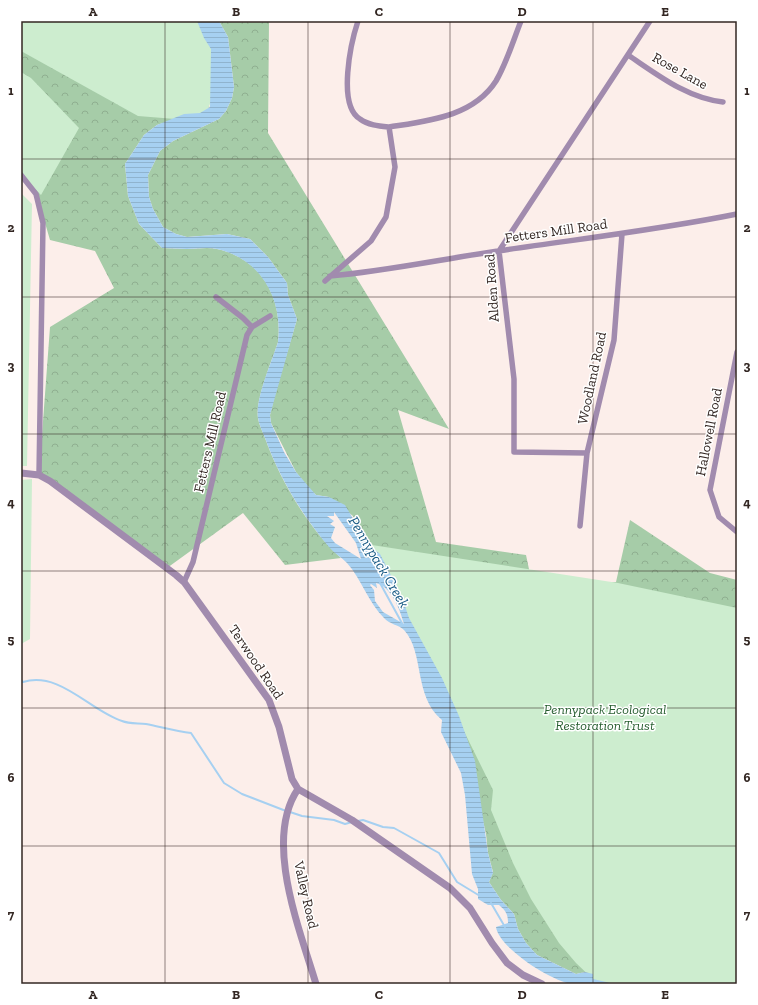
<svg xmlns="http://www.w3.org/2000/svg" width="758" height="1005" viewBox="0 0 758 1005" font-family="'Zilla Slab',serif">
<defs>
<pattern id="forest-crowns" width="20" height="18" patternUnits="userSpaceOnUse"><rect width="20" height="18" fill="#a6cca8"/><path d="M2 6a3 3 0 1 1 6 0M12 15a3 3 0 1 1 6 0" fill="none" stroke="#8faf90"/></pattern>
<pattern id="water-rules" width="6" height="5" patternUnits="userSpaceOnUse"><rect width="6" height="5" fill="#a6d0f1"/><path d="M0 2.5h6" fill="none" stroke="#8fb3ce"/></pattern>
</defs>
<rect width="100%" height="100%" fill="#fceeea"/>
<path fill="url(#forest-crowns)" d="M 219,21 L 269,21 L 268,133 L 449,429 L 398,410 L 436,542 L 526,555 L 533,588 L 616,582 L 630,520 L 710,573 L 737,580 L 737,984 L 634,984 L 585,972 L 576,974 L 537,955 L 526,943 L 518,929 L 514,914 L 501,900 L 489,882 L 493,872 L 488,853 L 486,834 L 459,716 L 380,554 L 368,544 L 358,529 L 353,516 L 329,497 L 316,495 L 308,487 L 296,472 L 271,423 L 270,415 L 275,394 L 297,319 L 288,295 L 287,283 L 268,257 L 250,239 L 227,234 L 187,237 L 176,234 L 163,227 L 153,209 L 149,197 L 148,175 L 160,151 L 173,141 L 219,119 L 226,111 L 232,98 L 234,87 L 228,37 Z
M 21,29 L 210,107 L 157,125 L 144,135 L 125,164 L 128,196 L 139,224 L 162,248 C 170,248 178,249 187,249 C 197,249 207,247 217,249 C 262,259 283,299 278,342 C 272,361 255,400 258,418 C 259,425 263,432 265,438 C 280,480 308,528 341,558 L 285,565 L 243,513 L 167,568 L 39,475 L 50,327 L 114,288 L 95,251 L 50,240 L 24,151 L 21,150 Z"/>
<path fill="#cdedcf" d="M 21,21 L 208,21 C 215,58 225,88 200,121 L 138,116 L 21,51 Z
M 21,72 L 31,78 L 79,128 L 41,195 L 21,175 Z
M 21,193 L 32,204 L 27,466 L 21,466 Z
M 32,479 L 30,639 L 21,644 L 21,480 Z
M 372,545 L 618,583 L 737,608 L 737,984 L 598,984 L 576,963 L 559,943 L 531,899 L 513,863 L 491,810 L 493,790 Z"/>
<path fill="url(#water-rules)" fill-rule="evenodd" d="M 197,21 L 219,21 L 228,37 L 234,87 L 232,98 L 226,111 L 219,119 L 173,141 L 160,151 L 148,175 L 149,197 L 153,209 L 163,227 L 176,234 L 187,237 L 227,234 L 250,239 L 268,257 L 287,283 L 288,295 L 297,319 L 270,415 L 271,423 L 284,452 L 296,472 L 316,495 L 329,497 L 345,505 L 368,544 L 380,554 L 402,597 L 409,618 L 442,678 L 459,716 L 475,761 L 488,853 L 493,873 L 489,882 L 501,900 L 514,914 L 518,929 L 526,943 L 537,955 L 576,974 L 585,972 L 593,974 L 593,979 L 615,984 C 601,984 586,986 572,984 C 551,981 499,948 496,927 L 508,923 C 508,914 506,911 499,905 L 488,905 L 478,899 L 478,889 L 472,874 L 465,795 L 461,773 L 441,732 L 442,720 C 413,696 425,653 404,630 C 399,625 389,624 384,618 C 368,602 362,580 347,563 C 341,557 334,553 329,547 C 302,515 279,477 265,438 C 262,431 259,424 258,418 C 255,399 272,361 278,342 C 283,299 261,259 217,249 C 207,247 197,249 187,249 C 178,249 170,248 162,248 L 139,224 L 128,196 L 125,164 L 144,135 L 157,125 L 184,114 L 200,113 L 210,107 L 211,49 L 204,38 ZM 334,512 L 356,543 L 361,559 L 335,543 L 331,538 L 335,527 L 330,524 L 334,521 L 327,516 L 334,516 ZM 376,583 C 392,587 400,610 404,624 L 383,612 L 375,601 L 374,590 L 370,585 L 371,584 L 377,588 Z"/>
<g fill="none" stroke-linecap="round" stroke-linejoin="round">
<path stroke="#a6d0f1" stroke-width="2" d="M 380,583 L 403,625
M 21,680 L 23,682 C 60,671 89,710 122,721 C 129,724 138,723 146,724 C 161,727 176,731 191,733 L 224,783 L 242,794 L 286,811
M 290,812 L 302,816 L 334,820 L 345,824 L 352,822
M 358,821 L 363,820 L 383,827 L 394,828 L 439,853 L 457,882 L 480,896
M 491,903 L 505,927"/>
<path stroke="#a18bae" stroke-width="5.5" d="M 628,55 C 658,75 687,98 723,102
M 389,127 C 427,121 473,117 496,81 C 507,62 513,41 521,21
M 21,175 L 36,194 L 43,223 L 39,475
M 330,276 C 387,271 442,259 498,251 C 578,239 658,230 737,214
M 325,281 L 371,241 L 386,217 L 395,167 L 389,127 C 379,126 368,125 360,119 C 337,105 351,42 358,21
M 216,297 L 243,318 L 252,327
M 737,352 L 710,490 L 719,517 L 737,532
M 587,453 L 514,452 L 514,379 L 499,251 L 650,21
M 580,526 L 587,453 L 614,340 L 622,234
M 184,582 L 193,562 L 247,335 L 252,327 L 270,316"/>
<path stroke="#a18bae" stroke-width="7" d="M 21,473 L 39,475 L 50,481 L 176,575 L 184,582 L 269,700 L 279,727 L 292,779 L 298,789 L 352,820 L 450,888 L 470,908 L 492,943 L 507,963 L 523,975 L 542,984
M 298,789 C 263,840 300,930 316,984"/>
</g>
<path fill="none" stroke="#332723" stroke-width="1" stroke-opacity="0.55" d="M 165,21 L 165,984M 308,21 L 308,984M 450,21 L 450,984M 593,21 L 593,984M 21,159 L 737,159M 21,297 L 737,297M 21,434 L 737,434M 21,571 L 737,571M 21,708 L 737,708M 21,846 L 737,846"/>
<g text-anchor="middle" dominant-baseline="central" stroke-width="3" stroke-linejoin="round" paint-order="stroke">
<g font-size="14" fill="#332723" stroke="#fff">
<text transform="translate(680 71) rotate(29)">Rose Lane</text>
<text transform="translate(556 231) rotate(-8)">Fetters Mill Road</text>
<text transform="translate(492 288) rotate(-94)">Alden Road</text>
<text transform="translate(592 378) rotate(-78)">Woodland Road</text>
<text transform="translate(709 432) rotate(-79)">Hallowell Road</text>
<text transform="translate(210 442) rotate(-77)">Fetters Mill Road</text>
<text transform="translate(256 662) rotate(56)">Terwood Road</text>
<text transform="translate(306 895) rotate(77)">Valley Road</text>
</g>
<g font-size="14" font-style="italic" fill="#265d2f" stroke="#fff">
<text x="605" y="709">Pennypack Ecological<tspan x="605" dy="16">Restoration Trust</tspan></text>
</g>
<g font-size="15" font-style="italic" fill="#165984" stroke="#fff">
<text transform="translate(379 562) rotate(59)">Pennypack Creek</text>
</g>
</g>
<rect width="758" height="1005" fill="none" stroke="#ffffff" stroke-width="44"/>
<rect x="22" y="22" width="714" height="961" fill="none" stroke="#332723" stroke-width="1.5"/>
<g font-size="13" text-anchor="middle" font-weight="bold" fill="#332723">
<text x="93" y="16">A</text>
<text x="236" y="16">B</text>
<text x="379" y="16">C</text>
<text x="522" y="16">D</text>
<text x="665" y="16">E</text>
<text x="11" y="95">1</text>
<text x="747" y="95">1</text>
<text x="11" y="232">2</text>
<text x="747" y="232">2</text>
<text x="11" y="370">3</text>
<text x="747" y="370">3</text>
<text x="11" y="507">4</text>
<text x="747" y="507">4</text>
<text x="11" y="644">5</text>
<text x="747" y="644">5</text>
<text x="11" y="782">6</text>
<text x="747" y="782">6</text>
<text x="11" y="919">7</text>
<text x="747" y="919">7</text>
<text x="93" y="999">A</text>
<text x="236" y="999">B</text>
<text x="379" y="999">C</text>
<text x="522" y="999">D</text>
<text x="665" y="999">E</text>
</g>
</svg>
